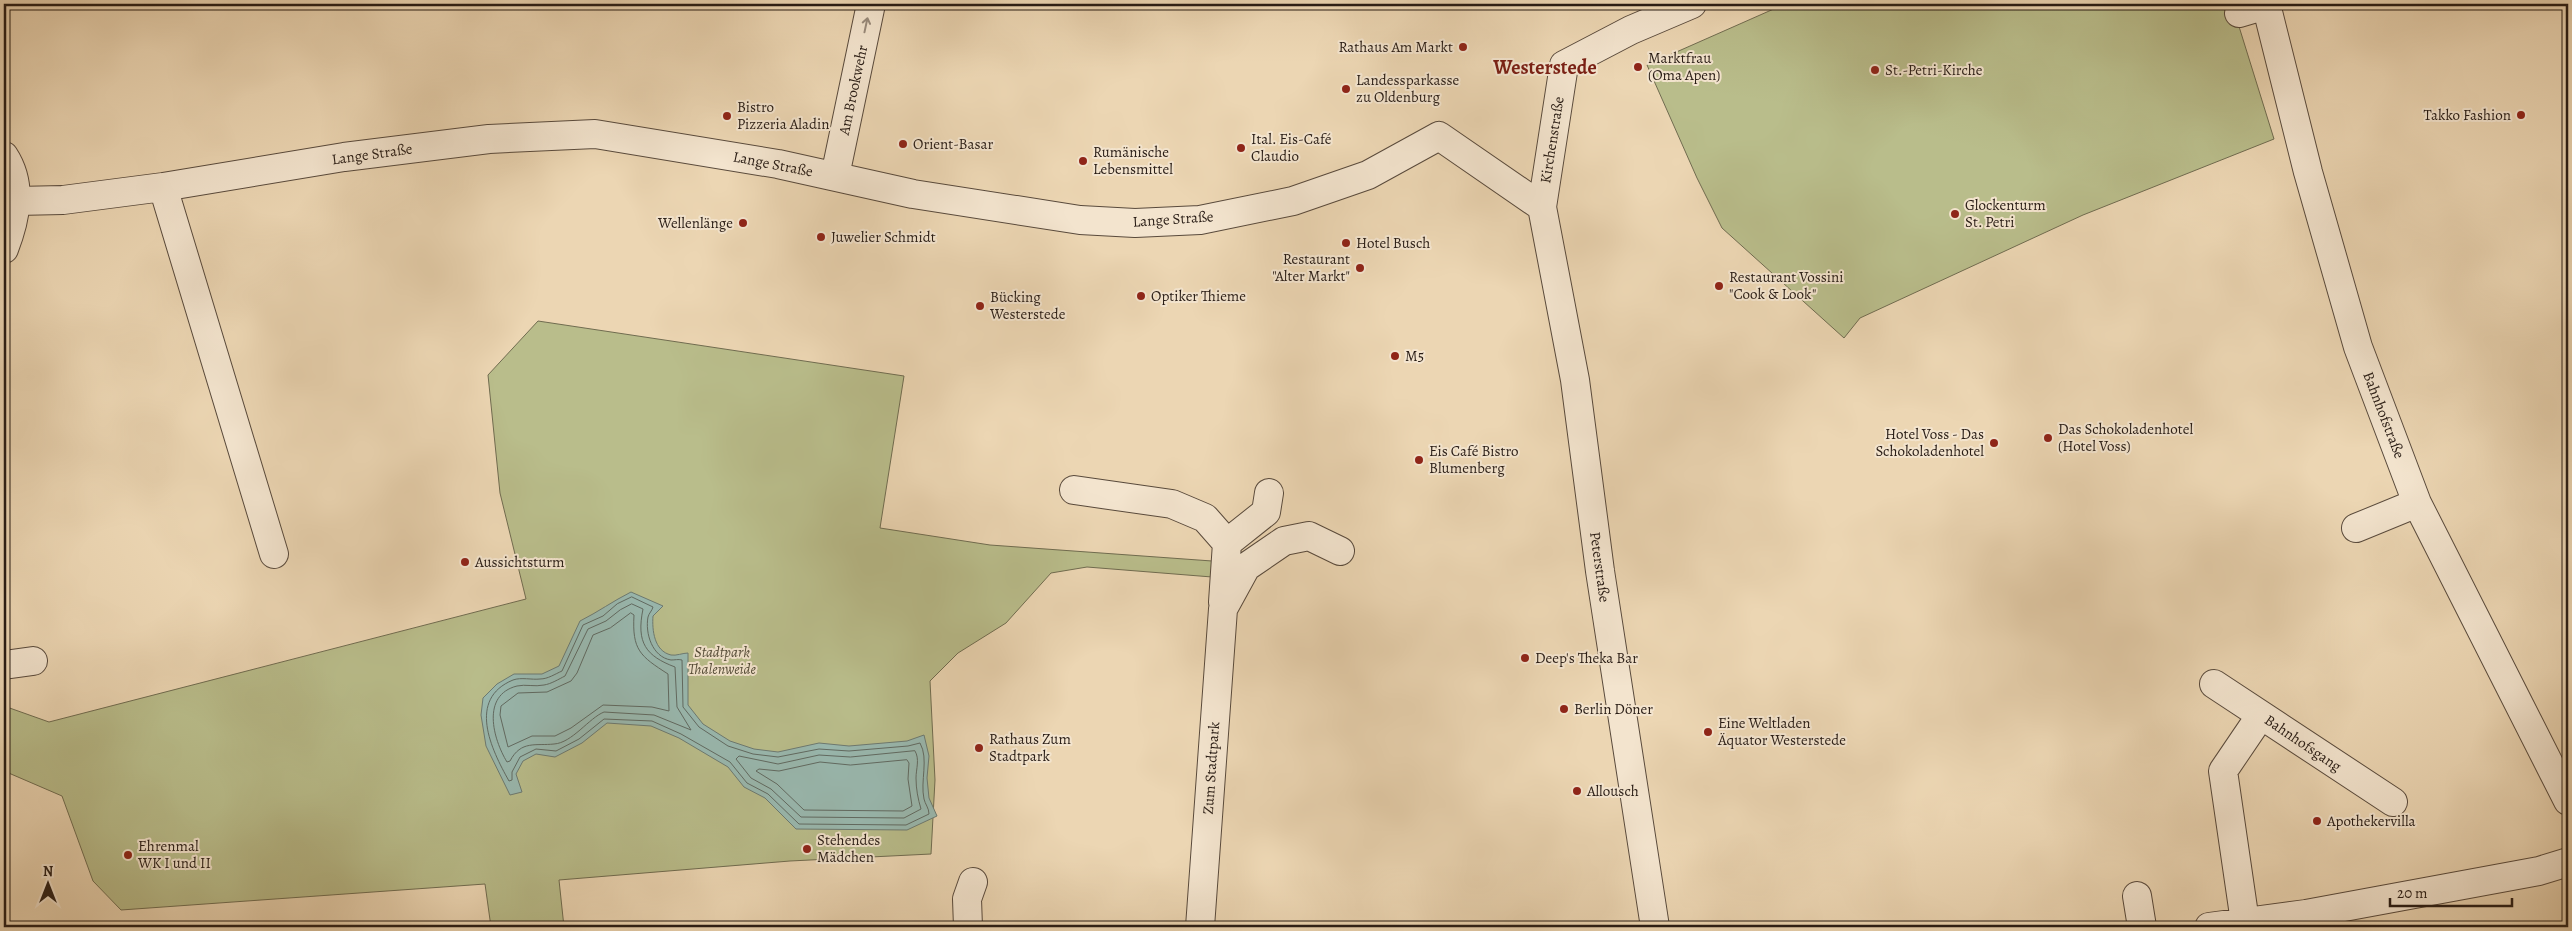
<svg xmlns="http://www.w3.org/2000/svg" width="2572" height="931" viewBox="0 0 2572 931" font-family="Alegreya,serif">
<rect width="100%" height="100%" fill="#ecd6b3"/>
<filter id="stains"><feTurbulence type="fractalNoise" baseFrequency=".004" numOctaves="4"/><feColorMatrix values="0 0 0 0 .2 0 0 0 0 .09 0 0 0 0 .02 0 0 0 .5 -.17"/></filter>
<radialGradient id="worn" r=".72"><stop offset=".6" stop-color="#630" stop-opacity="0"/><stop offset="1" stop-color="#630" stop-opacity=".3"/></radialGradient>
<path fill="#b9bd8b" stroke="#706c50" d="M 1785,4 L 2232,4 L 2274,139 L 2083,215 L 1860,318 L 1844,338 L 1722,228 L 1697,178 L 1647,65 Z
M 538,321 L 904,376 L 880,528 L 990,545 L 1212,561 L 1212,577 L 1087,567 L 1051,573 L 1006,623 L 958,653 L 930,681 L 935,780 L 931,854 L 790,861 L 559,880 L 564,927 L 491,927 L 485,884 L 121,910 L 93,881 L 62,796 L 4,771 L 4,706 L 49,722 L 526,599 L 500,493 L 488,375 Z"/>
<path fill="#99b9b0" stroke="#6c7a72" d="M 631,592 L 663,606 L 653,616 C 652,630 654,651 671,655 C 676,656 683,653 688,653 L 688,705 L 703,724 L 730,741 L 754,749 L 778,752 L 819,743 L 849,746 L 907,741 L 924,735 L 929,756 L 927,778 L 929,798 L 937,816 L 907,830 L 796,829 L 765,798 L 744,787 L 728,767 L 679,738 L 651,726 L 607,723 L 582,743 L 555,757 L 536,754 L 523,761 L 516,774 L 522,792 L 510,795 L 486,746 L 481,715 L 483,698 L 497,684 L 514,674 L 542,674 L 559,666 L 580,621 C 598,612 613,601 631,592 Z"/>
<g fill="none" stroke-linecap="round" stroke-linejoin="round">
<path stroke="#606a62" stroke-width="1" d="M 632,597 L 653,607 C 652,611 649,613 648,617 C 645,633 652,657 671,660 C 675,660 678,659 682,660 L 683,707 L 699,727 L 728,746 L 753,754 L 778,757 L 819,749 L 849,751 L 908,746 L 920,743 C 929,759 920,781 924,799 C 925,804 929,808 929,814 L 906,825 L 799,824 L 768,794 L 747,783 L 730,762 L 681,734 L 652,721 L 604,719 L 579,739 L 556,751 L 536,749 L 520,757 L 512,772 L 512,780 L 509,781 C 491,749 467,699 513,680 C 521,677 532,680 540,679 C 548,679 555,674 562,671 L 583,625 L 603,616 L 617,604 Z
M 632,604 L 643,609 C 636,643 646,656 675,667 L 677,707 L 691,730 L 654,715 L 604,712 C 589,718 572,743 554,744 C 536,746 521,740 510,761 L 507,762 C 493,739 481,695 517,686 C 525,684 535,687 544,685 C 551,684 559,679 565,676 L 588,629 L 606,621 L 620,610 Z
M 631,613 L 634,615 C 632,650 640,656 668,674 L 669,711 L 652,707 L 603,705 L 571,728 L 555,736 L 532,736 L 508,747 L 500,715 L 501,706 L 518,693 L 547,692 L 571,681 L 577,673 L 593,635 L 610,628 Z
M 915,751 C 920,759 916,769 916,778 C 916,789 918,799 921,809 L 904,818 L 801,817 L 771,789 L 751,778 L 736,759 L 739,756 L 778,764 L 819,755 L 850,757 Z
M 907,760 L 909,763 L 908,779 L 912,806 L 903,811 L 804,810 L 777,784 L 756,771 L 759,769 L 779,771 L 820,762 L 850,765 Z"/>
<g stroke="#594a3c" stroke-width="30">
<path id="minor" d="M 2266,4 L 2308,172 L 2358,347 L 2417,503 L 2568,801
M 2239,13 L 2266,5
M 4,156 C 23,185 16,218 4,249
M 835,176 L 871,4
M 163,187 L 274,554
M 16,201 L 63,200 L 163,187 L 344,157 L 489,139 L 595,134 L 778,164 L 913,194 L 1080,220 L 1135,223 L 1200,220 L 1293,201 L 1368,175 L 1439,136 L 1542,207
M 1074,490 L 1172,504 L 1205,518 L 1227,543 L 1223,602
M 2356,528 L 2417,503
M 1227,543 L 1266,512 L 1269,493
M 4,665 L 33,661
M 2214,684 L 2393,802
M 2137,896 L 2142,927
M 2245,922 L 2223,771 L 2261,715
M 968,927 L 967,899 L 973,882
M 1200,927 L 1223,609 L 1246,567 L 1284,541 L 1309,536 L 1340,551
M 1655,927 L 1600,571 L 1575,380 L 1542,207 L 1564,65 L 1631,30 L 1692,4
M 2209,927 L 2306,914 L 2539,871 L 2568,862"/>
</g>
<use href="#minor" stroke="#f3e4ce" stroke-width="28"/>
</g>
<defs><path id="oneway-shaft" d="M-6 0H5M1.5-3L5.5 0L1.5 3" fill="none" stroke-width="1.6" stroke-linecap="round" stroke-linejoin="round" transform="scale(1.25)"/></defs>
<use stroke="#988a7b" href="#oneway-shaft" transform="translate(866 25) rotate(-78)"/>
<g fill="#8f2418" stroke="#f3e4ce" stroke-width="2">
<circle cx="1463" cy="47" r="5"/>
<circle cx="1638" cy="67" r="5"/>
<circle cx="1875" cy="70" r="5"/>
<circle cx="1346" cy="89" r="5"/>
<circle cx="2521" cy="115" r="5"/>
<circle cx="727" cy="116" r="5"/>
<circle cx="903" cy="144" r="5"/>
<circle cx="1241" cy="148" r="5"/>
<circle cx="1083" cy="161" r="5"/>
<circle cx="1955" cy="214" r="5"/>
<circle cx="743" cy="223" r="5"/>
<circle cx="821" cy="237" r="5"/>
<circle cx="1346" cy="243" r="5"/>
<circle cx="1360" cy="268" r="5"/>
<circle cx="1719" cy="286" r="5"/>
<circle cx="1141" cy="296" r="5"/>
<circle cx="980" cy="306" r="5"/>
<circle cx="1395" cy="356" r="5"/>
<circle cx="2048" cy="438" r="5"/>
<circle cx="1994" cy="443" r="5"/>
<circle cx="1419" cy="460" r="5"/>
<circle cx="465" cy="562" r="5"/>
<circle cx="1525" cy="658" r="5"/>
<circle cx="1564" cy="709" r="5"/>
<circle cx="1708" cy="732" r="5"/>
<circle cx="979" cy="748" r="5"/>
<circle cx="1577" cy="791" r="5"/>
<circle cx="2317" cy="821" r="5"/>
<circle cx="807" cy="849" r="5"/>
<circle cx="128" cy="855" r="5"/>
</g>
<g text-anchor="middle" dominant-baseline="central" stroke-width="4" stroke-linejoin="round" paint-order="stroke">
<g font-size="15" fill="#281c15" stroke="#f3e4ce" text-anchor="start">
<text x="1453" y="47" text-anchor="end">Rathaus Am Markt</text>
<text x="1648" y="58">Marktfrau<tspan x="1648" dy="17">(Oma Apen)</tspan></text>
<text x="1885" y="70">St.-Petri-Kirche</text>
<text x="1356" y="80">Landessparkasse<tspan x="1356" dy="17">zu Oldenburg</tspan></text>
<text x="737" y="107">Bistro<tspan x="737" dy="17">Pizzeria Aladin</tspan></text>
<text x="2511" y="115" text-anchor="end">Takko Fashion</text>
<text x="1251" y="139">Ital. Eis-Café<tspan x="1251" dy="17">Claudio</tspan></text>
<text x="913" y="144">Orient-Basar</text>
<text x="1093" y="152">Rumänische<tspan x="1093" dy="17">Lebensmittel</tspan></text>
<text x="1965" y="205">Glockenturm<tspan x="1965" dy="17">St. Petri</tspan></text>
<text x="733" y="223" text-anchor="end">Wellenlänge</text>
<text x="831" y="237">Juwelier Schmidt</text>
<text x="1356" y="243">Hotel Busch</text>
<text x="1350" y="259" text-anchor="end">Restaurant<tspan x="1350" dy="17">"Alter Markt"</tspan></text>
<text x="1729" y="277">Restaurant Vossini<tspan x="1729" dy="17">"Cook &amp; Look"</tspan></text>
<text x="1151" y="296">Optiker Thieme</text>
<text x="990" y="297">Bücking<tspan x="990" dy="17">Westerstede</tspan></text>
<text x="1405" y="356">M5</text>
<text x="2058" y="429">Das Schokoladenhotel<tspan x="2058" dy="17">(Hotel Voss)</tspan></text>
<text x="1984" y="434" text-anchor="end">Hotel Voss - Das<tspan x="1984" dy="17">Schokoladenhotel</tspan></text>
<text x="1429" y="451">Eis Café Bistro<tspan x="1429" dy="17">Blumenberg</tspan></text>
<text x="475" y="562">Aussichtsturm</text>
<text x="1535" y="658">Deep's Theka Bar</text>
<text x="1574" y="709">Berlin Döner</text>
<text x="1718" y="723">Eine Weltladen<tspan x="1718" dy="17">Äquator Westerstede</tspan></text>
<text x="989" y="739">Rathaus Zum<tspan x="989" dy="17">Stadtpark</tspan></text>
<text x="1587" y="791">Allousch</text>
<text x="2327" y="821">Apothekervilla</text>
<text x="817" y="840">Stehendes<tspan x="817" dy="17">Mädchen</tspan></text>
<text x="138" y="846">Ehrenmal<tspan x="138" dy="17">WK I und II</tspan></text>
</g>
<g font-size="15" fill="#281c15" stroke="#f3e4ce">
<text transform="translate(853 90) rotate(-78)">Am Brookwehr</text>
<text transform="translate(1552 140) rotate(-81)">Kirchenstraße</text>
<text transform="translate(372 154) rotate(-8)">Lange Straße</text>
<text transform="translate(773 164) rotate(11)">Lange Straße</text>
<text transform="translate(1173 219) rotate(-4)">Lange Straße</text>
<text transform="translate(2384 415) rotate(69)">Bahnhofstraße</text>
<text transform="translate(1600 567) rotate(82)">Peterstraße</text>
<text transform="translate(2303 743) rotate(34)">Bahnhofsgang</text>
<text transform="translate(1211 768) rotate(-86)">Zum Stadtpark</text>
</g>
<g font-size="15" font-style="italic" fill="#544c38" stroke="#f3e4ce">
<text x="722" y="652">Stadtpark<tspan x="722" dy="17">Thalenweide</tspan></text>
</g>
<g font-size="20" font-weight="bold" fill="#7a1f14" stroke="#f3e4ce">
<text x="1545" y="67">Westerstede</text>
</g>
</g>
<rect width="2572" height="931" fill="none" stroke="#ecd6b3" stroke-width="20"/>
<rect x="5" y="5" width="2562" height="921" fill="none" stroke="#281c15" stroke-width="2.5"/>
<rect x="10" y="10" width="2552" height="911" fill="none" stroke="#281c15"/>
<g transform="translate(48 884)" stroke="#f3e4ce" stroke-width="4" paint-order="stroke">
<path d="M0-4L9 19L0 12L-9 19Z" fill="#281c15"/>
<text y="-8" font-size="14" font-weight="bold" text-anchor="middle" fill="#281c15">N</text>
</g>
<path d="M2390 898v8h122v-8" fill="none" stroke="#281c15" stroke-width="2.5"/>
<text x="2397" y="898" font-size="15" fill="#281c15" stroke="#f3e4ce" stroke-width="4" paint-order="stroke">20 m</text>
<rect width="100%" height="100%" filter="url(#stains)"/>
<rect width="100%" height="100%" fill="url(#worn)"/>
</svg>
